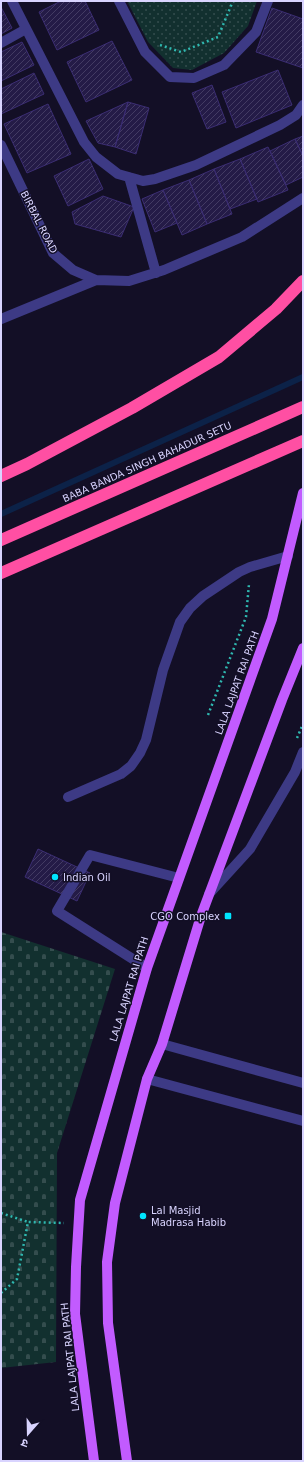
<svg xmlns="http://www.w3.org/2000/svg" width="304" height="1462" viewBox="0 0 304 1462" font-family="'DejaVu Sans','Noto Sans Devanagari',sans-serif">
<defs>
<pattern id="green-dots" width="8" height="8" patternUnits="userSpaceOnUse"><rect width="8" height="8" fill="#12302f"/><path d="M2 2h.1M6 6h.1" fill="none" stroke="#344d4e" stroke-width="1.8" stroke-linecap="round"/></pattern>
<pattern id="cemetery-stones" width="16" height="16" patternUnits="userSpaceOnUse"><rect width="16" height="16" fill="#12302f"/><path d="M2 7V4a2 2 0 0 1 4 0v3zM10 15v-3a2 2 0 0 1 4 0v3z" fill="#344d4e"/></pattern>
<pattern id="building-hatch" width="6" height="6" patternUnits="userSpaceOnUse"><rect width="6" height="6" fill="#241b47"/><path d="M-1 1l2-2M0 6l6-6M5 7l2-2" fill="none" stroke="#433b63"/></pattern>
</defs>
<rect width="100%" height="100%" fill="#130f26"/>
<path fill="url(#green-dots)" d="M 127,1 L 257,1 L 248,26 L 224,53 L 192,70 L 173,68 L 148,42 Z"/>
<path fill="url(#cemetery-stones)" d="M 1,932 L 115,969 L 57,1153 L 56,1362 L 1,1368 Z"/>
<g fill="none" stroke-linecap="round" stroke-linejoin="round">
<path stroke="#0c2248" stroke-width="6" d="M 1,514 L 303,377"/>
</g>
<path fill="url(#building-hatch)" stroke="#3b2d73" d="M 61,1 L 85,1 L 99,30 L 57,50 L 39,12 Z
M 1,7 L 12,28 L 1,34 Z
M 272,8 L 303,19 L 303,68 L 256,52 Z
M 112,41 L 132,80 L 86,102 L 67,62 Z
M 22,42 L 34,65 L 1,81 L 1,52 Z
M 278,70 L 292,105 L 236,128 L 222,92 Z
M 34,73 L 44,94 L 1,114 L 1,89 Z
M 212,85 L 226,122 L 207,129 L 192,93 Z
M 128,102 L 149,108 L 136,154 L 115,147 Z
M 128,102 L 115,147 L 98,143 L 86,121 Z
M 48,104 L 71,154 L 27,173 L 4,124 Z
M 303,136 L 303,156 L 295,139 Z
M 295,139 L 303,156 L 303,177 L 286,185 L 270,151 Z
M 268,147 L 288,190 L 258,202 L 240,159 Z
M 89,159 L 103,189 L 68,206 L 54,176 Z
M 240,159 L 257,199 L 230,209 L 214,169 Z
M 214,169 L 232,214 L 207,224 L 189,180 Z
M 189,180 L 207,224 L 182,235 L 163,190 Z
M 163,190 L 177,223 L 155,232 L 142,199 Z
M 103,196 L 134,207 L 121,237 L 75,224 L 72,212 Z
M 38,849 L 90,873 L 77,901 L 25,877 Z"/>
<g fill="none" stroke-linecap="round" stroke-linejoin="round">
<path stroke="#2fb8b0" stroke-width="2.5" stroke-dasharray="2 3" stroke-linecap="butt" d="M 160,45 L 181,52 L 218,37 L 233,1
M 208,715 L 246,617 L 249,584
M 297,738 L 303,724
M 1,1213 L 28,1222
M 1,1293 L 17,1279 L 28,1222 L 64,1223"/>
<path stroke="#3d3a85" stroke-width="10" d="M 12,1 L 84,142 L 96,157 L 118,174 L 143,181 L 155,179 L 196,165 L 280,125 L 296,115 L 303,105
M 119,1 L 145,52 L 170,77 L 194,78 L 224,65 L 256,32 L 268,1
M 1,43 L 26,29
M 1,145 L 53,253 L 73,270 L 96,280 L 129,281 L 164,270 L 242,237 L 303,198
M 129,177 L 156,273
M 1,319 L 96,280
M 68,797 L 121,774 L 131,766 L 140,753 L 146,740 L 163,670 L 180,622 L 190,608 L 203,596 L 239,572 L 250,567 L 288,556
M 209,894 L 250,849 L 295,772 L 303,752
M 147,968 L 57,911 L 90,855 L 179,878
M 162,1044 L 303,1083
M 147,1079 L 303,1121"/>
<path stroke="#c25bff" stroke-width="10" d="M 94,1461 L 75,1314 L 76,1267 L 80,1200 L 147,968 L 272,619 L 303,493
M 127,1461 L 108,1323 L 107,1262 L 115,1203 L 147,1079 L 162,1044 L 201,916 L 282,700 L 303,648"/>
<path stroke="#ff4fa3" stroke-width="12" d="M 1,476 L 27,464 L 132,408 L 219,357 L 276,309 L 303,281
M 1,540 L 303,407
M 1,573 L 303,441"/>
</g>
<g fill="#00e5ff" stroke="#130f26" stroke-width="1.5">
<circle cx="55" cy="877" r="4"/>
<rect x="224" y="912" width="8" height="8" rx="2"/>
<circle cx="143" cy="1216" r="4"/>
</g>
<g text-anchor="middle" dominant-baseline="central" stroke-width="3" stroke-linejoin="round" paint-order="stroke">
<g font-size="10" fill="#d9d4ff" stroke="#130f26">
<text transform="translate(39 222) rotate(63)">BIRBAL ROAD</text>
<text transform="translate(147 462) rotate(-24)">BABA BANDA SINGH BAHADUR SETU</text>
<text transform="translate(237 683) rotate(-70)">LALA LAJPAT RAI PATH</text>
<text transform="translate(129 989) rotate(-73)">LALA LAJPAT RAI PATH</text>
<text transform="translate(70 1357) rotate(-96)">LALA LAJPAT RAI PATH</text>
</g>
<g font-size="10" fill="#d9d4ff" stroke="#130f26" text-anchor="start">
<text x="63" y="877">Indian Oil</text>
<text x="220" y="916" text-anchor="end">CGO Complex</text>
<text x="151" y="1210">Lal Masjid<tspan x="151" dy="12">Madrasa Habib</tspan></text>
</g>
</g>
<rect width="304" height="1462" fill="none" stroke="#d9d4ff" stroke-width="4"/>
<g transform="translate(28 1434) rotate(200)" stroke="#130f26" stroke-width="3" paint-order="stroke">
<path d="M0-3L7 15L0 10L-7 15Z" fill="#d9d4ff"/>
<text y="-6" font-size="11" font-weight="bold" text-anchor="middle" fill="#d9d4ff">उ</text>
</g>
</svg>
